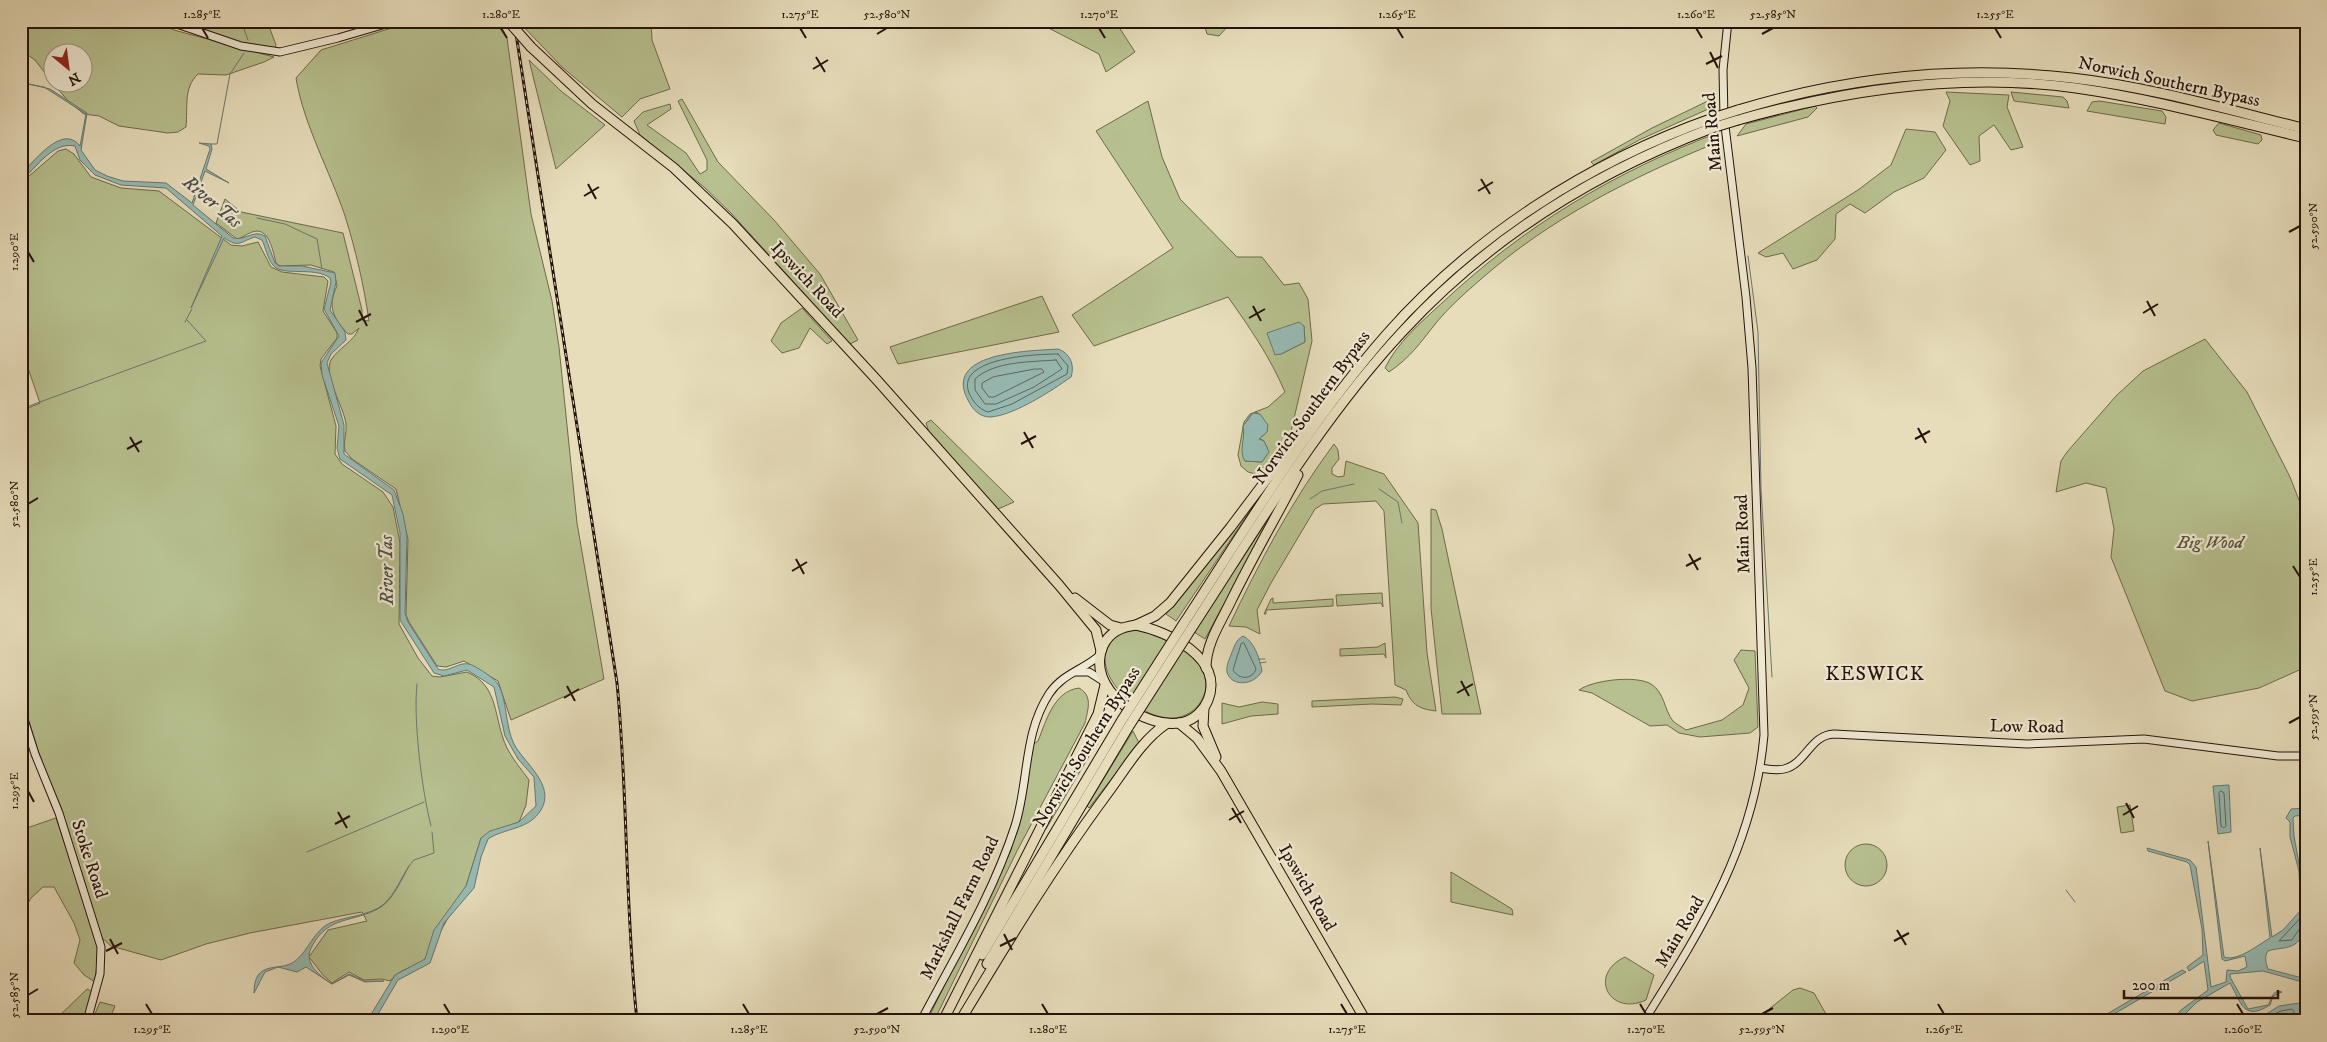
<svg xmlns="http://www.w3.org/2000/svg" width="2327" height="1042" viewBox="0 0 2327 1042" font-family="'IM FELL DW Pica',serif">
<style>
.green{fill:#b7c08f;stroke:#6e694c;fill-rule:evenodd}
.water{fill:#97bbb4;stroke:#697770}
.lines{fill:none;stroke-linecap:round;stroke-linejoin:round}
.shore{stroke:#5e665f;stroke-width:1}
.stream{stroke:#697770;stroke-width:1}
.secondary-casing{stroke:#25120a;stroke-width:9}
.highway-casing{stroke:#25120a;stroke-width:11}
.secondary{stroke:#efe9d3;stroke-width:7}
.highway{stroke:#e7ddbb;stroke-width:9}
.rail-casing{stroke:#25120a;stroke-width:3}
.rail{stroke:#efe9d3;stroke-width:1;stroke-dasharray:4;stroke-linecap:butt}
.highway-bridge-casing{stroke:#25120a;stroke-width:11;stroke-linecap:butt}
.highway-bridge{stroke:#e7ddbb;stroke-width:9}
.ticks{fill:none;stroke:#25120a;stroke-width:2}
.labels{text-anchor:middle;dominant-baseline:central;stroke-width:4.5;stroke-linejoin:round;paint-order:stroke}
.street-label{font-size:18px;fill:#25120a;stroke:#efe9d3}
.park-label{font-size:18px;font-style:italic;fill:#584f39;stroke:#efe9d3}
.water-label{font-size:19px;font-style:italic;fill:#4d4d46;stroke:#efe9d3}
.quarter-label{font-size:20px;letter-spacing:1px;fill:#25120a;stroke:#efe9d3}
.neatline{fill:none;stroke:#25120a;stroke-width:2}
.ticks-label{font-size:12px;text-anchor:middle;fill:#25120a}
</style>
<rect width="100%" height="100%" fill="#e7ddbb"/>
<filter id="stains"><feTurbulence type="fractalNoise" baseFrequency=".004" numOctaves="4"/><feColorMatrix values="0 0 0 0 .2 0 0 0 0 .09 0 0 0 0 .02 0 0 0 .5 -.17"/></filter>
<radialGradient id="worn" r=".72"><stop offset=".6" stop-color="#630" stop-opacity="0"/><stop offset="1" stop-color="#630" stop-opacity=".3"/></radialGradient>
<!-- green -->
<g class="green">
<path d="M21,21h134l19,9 100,27 -10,5 -38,13 -28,-1c-15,14 -10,34 -12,53l-8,5 -10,1 -49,-7 -20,-10 -15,-2 -15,-12 -16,-19 29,-1v-30h-30v30l-17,-22 -14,-10z"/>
<polygon points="175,21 267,21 276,45 275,48 242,44"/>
<path d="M414,21h80l13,17 24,176 21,87 7,46 18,176 27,156 -93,41 -13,-39 -34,-20 -18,6 -9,-1 -28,-44 -3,-7 2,-76 -12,-50 -44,-30 -7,-8c-2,-10 2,-18 1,-27 -2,-17 -23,-49 -15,-64 8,-13 22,-17 28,-32l-7,6h-4c-15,-16 -21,-28 -11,-48l-3,-14 -23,-7 -31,1 -4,-3c-3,-12 -7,-37 -24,-31 -6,2 -9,6 -15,7l-21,-16 9,-24 16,13 102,21 19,77v10l7,1c-5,-35 -13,-70 -24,-105 -15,-45 -41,-90 -49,-138l25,-28z"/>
<polygon points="518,21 651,21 652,40 670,89 640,99 622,117 562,67"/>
<polygon points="1035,21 1115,21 1135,52 1106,72 1099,54"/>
<polygon points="1203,21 1226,21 1228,26 1219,36 1207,34"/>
<polygon points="529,60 561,91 605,125 556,169"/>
<polygon points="1946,92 2009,95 2007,107 2023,147 2011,150 1994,125 1979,136 1980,161 1970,165 1943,126 1950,101"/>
<polygon points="2011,92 2063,97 2067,101 2069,108 2014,101"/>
<polygon points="1714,98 1715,106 1639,140 1594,165 1591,162 1652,128"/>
<polygon points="682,99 718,162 774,220 820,274 858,340 850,344 731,213 704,187 640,135 634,121 643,112 670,104 671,109 647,125 686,153 700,174 707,170 707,160 678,101"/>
<path d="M1148,101l14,56 18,42 57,58h25l22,28 15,-2 9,16 4,42 -23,99 -21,28 -9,-1 -4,7 -7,-2 -7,-6 -3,-11 6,-33 6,-8 18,-7 17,-15c-15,-35 -35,-64 -57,-95l-134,49 -22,-31 101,-67 -77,-117zM1304,326l1,16 -24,12 -13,-21zM1256,412c8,4 10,12 11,20l-8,7 4,1c6,10 6,12 -1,22l-17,-1c-5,-12 1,-22 -2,-35l8,-11z"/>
<polygon points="2099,101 2162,111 2166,117 2165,124 2087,111 2092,102"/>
<polygon points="1815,106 1817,108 1808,117 1737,136 1746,124"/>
<polygon points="2219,123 2261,135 2262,140 2258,144 2216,135 2213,130"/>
<polygon points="1906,129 1935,132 1946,150 1924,178 1894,192 1865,213 1850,204 1836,214 1835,239 1817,260 1793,269 1783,253 1766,257 1758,253 1858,190 1891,165"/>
<path d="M1720,132l-4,11c-84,34 -167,76 -236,137 -15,13 -31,27 -44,43 -16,20 -25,34 -47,49l-4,-4c12,-25 36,-46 57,-65 82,-77 172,-131 278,-171z"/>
<path d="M66,149l8,5 17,23 30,11 38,3 72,54 11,1 16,-4 13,25 11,5 42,5 4,4 -5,30 14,22v5l-16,21 -1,7 16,60 -1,28 7,10 41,28 10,15 7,36 -1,81 19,34 14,18 8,1 27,-5c33,14 26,47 40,76 6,12 15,22 22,32l-3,25 -7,17 -38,16 -15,48 -41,73c-12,11 -23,7 -35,22l-8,-2 -18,1 -15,-8 -17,11 -9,-8 -14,-18 19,-27 39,-9 -5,-9 -112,21 -44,11 -45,16 -50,-14 -10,-9 -24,-80 -38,-104 -18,-57v-285l19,-8 -12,-35 -7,1v-186l37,-32z"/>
<polygon points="1042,296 1059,332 898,364 890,347"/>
<polygon points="802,308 832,341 827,344 810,328 799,348 782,353 771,341 781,323"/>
<polygon points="2205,339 2247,392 2290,477 2306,518 2306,667 2259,688 2192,701 2165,691 2111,557 2114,529 2106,488 2086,483 2056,492 2061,461 2067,452 2116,396 2143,371"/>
<polygon points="931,420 1014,502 998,509 930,435 926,423"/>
<path d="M1334,444l4,6 1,9 -7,9v6l6,3 6,-1 2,-15 38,13 34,49 9,130 9,58c-17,-2 -24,-6 -30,-21l-11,-5 -11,-174 -8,-10 -53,3 -8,5 -44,74 -14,27 3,24 -14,-7 -17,-1c30,-63 63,-126 105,-182z"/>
<polygon points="1279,468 1176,621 1166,614 1174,604"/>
<polygon points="1276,504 1277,505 1205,639 1194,632"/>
<polygon points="1431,509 1436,510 1442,529 1481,714 1442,714 1431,608"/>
<polygon points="1382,593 1383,607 1381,603 1337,606 1336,595"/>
<polygon points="1273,598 1273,603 1333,599 1333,606 1266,610 1266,614 1264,614 1271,599"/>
<path d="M1133,629c28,-2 84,33 71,66 -4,10 -10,17 -21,21 -42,16 -120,-65 -50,-87z"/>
<polygon points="1385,643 1386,658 1384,654 1340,656 1340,649 1378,647"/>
<path d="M1741,650l14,1 3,76 -8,6 -50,4 -21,-4 -12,-8 -17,1 -58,-33 -13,-3c14,-10 57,-15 72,-6 14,9 13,26 22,37 3,3 9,6 13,9l36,-10 21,-15 6,-17 -15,-28z"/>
<path d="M1079,688c14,8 9,21 6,35l-68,128 -83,170h-7l84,-171 16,-62 5,-43 6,-4c8,-20 16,-50 41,-53z"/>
<polygon points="1395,697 1403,699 1401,705 1372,704 1312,707 1312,701"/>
<polygon points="1262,702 1278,704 1278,714 1251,716 1222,724 1222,703 1239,707"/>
<polygon points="1105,715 1111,719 1046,829 1044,828"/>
<polygon points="1133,731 1139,743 1089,808 1087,806"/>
<polygon points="2130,805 2134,831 2121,833 2117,807"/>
<polygon points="56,818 99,947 95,982 84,975 74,963 80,940 74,923 54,887 43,887 31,898 21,915 21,830"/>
<circle cx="1866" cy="865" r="21"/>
<polygon points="1451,872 1512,909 1513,915 1451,902"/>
<path d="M1625,957l29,18 -8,25c-36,17 -59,-25 -21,-43z"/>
<polygon points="1800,988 1814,993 1830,1021 1754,1021 1793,990"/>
<polygon points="87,989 93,992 84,1021 54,1021"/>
<polygon points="100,1002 115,1006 109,1021 92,1021"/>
</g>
<!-- water -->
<g class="water">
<path d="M21,82l29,7 37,24 -6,37 14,20 12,6 16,5 43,2 26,20 18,-54 -1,-3 -10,-3 12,1 1,5 -6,20 23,14 -24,-12 -12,34 40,33c13,3 20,-9 32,-2l10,27 4,3h23l33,7 1,9 -6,28 15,22 1,8 -15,14 -4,9 17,62v29l50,36 9,24 4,22 -2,77 3,9 30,47c12,5 22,-11 36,-3 7,4 19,11 24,18 9,14 7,42 16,60 10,19 42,41 27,66 -12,20 -37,18 -53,29l-7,18 -7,31 -30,35 -14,40 -32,17 -24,41h-7l28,-46 30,-16 9,-29 32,-44 15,-48 9,-7 29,-9 17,-16 -2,-29 -16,-18 -13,-23 -11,-49 -27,-17 -23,6 -10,-3 -34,-53v-87l-8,-38 -52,-36 -3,-11 2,-22 -17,-51 -1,-12 18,-27 -15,-27 7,-27 -1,-4c-15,-12 -49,-1 -57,-13 -6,-7 -7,-17 -11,-25l-7,-3c-16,5 -15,11 -31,1l-33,70 31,-72 -56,-48 -45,-3 -26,-10 -15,-15 -5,-14c-22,-5 -39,22 -54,35v-7c13,-12 41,-51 59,-28l6,-32 -42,-27 -23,-4z"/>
<polygon points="1299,322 1304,326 1305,342 1281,354 1275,355 1267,333"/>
<path d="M1058,349c12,4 17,16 13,28 -18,13 -58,39 -81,40 -10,0 -17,-7 -21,-15 -29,-50 60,-51 89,-53z"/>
<path d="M1253,413l7,1 8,11 -1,7 -8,7 5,2 5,11 -7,10 -17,-1c-7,-10 1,-23 -2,-35z"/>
<path d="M1243,636c11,5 17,23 19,35 -8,15 -31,16 -35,1 -1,-7 3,-14 5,-20 3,-7 4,-12 11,-16z"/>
<polygon points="2229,785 2231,832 2218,834 2213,786"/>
<polygon points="2306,808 2306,815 2295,816 2293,818 2294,836 2303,886 2306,887 2300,895 2299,871 2290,837 2290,822 2286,818 2291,809"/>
<path d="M2208,841l16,116c13,5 34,-12 46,-19l-10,-90 12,89 11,-7 18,-20v-11h2c3,14 6,35 -8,45 -7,5 -19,4 -27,7 -4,5 -2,13 0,18l38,10v4l-43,-12 -33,3v3l18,32 20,-4c4,-6 4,-16 14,-13l-9,4 -3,9c-27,17 -29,-3 -40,-22l-33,19 -19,19h-6l9,-11 27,-20 -4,-29 -15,10 -2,-4 16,-12 -1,-26 -12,-64 -3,-3 -39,-11 -1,-3 43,12 6,7 15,120 15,-5 1,-12 11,1 9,-4 -2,-11 -20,5 -3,-2z"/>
<path d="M409,866c-7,13 -16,33 -28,41 -28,17 -53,7 -70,41 -7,16 8,27 21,36l17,-10 16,7h19l-19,1 -16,-7 -17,9 -26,-17 -9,5 -19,-5 -13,5 -11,21c0,-34 25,-21 40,-31 14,-10 20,-32 36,-39 16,-7 40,-7 54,-19 11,-10 17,-26 25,-38z"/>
<polygon points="2182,970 2186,972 2102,1021 2095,1021"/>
<polygon points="2306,1002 2306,1016 2287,1021 2216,1021 2248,1019 2268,1013 2279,1006"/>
</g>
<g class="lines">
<!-- shore -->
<g class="shore">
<path d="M1058,354l10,12 -1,8 -55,30 -24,8c-9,-3 -15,-10 -19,-19 -14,-36 69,-39 89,-39z"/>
<path d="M1056,360l6,9 -28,18 -38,17h-11l-10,-14v-11c19,-18 56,-17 81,-19z"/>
<polygon points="1035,369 1042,369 1044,372 994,397 989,397 982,388 982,383 993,377"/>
<path d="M1244,643l12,26c-4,11 -17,11 -23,1l8,-26z"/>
<polygon points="2221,791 2224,793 2226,826 2224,828 2221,826 2219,793"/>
<polyline points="2306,912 2279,941 2292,940 2300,928 2306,926"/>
<polyline points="2259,1021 2281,1011 2292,1009 2294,1012 2289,1021"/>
</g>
<!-- stream -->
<g class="stream">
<polyline points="241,21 248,40"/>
<polyline points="211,144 217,144 230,74 244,53"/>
<polyline points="257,218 285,224 317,239 322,269"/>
<polyline points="1748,256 1758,332 1761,489 1772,677"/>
<polyline points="185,322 192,309"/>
<polyline points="21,409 206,341 187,320"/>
<polyline points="1379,489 1398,502 1402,523"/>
<polyline points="1310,499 1322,491 1354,484"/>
<polyline points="1259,659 1265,659"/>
<polyline points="1260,663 1266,662"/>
<path d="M417,684c-4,36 5,107 14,142"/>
<polyline points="307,852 424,802"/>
<polyline points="409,866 414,860 434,853 432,832"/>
<polyline points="2066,890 2075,902"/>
</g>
<defs>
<g id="secondary">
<polyline points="168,21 241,46 280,52 338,38 396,21"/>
<polyline points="1076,672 1089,672 1103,681"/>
<polyline points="21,710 35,754 59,813 101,947 100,974 87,1021"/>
<path d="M1760,768c8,1 16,3 24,1 22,-5 26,-34 50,-35l193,10 117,-5 134,17h28"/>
<path d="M921,1021c33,-63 72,-127 94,-195 14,-44 8,-92 34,-132 13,-20 34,-24 51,-39"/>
<path d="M1644,1021c58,-93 110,-174 120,-286l-12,-367 -6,-71 -22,-179 -1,-48 5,-49"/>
</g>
<g id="highway">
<polyline points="531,47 592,104 674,168 733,224 876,379 1059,585 1096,630 1101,651"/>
<path d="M1738,110c109,-33 221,-45 334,-32 79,9 157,32 234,51"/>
<path d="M1738,120c110,-31 224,-48 338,-32 77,11 153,32 230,50"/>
<polyline points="1075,598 1110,625 1121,628"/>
<path d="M1184,623c64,-98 125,-200 202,-288 87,-99 203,-173 327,-217"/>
<polyline points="1136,625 1155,616 1170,603 1230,528 1331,394"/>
<path d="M1136,625c31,6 89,33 72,75 -4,10 -13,19 -24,22 -38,10 -100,-34 -81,-76 6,-14 18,-19 33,-21z"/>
<path d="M1191,629c66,-101 129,-209 212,-298 85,-92 192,-159 309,-203"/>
<path d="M1206,668c0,-25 15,-46 25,-67 21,-43 45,-84 67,-126"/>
<polyline points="1204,708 1203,726 1216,757"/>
<polyline points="1179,723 1197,738 1221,771 1366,1021"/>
<polyline points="982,955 1122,720"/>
<polyline points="987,964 1129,726"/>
<polyline points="943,1021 1098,714 1105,685"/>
<path d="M960,1021c47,-78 93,-154 147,-227 18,-24 34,-53 59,-70"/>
</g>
</defs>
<!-- secondary casing -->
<use href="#secondary" class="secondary-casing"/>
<!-- highway casing -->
<use href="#highway" class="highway-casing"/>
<!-- secondary -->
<use href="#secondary" class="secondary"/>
<!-- highway -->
<use href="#highway" class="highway"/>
<defs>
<path id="rail" d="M514,21l103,662c11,112 8,225 20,338"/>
</defs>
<!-- rail casing -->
<use href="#rail" class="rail-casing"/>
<!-- rail -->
<use href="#rail" class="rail"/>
<defs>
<g id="highway-bridge">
<polyline points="508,21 531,47"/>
<polyline points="1713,118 1738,110"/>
<polyline points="1712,128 1738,120"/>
<polyline points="1122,720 1184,623"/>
<polyline points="1129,726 1191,629"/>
</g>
</defs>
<!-- highway-bridge casing -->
<use href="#highway-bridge" class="highway-bridge-casing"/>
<!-- highway-bridge -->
<use href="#highway-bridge" class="highway-bridge"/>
</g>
<!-- ticks -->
<path class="ticks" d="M202,28l6,10M501,28l6,10M800,28l6,10M1099,28l6,10M1397,28l6,10M1696,28l6,10M1995,28l6,10M877,34l10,-6M1762,34l11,-6M1710,52l8,16M816,57l9,15M1706,64l16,-8M813,69l15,-9M1481,179l9,15M588,184l8,15M1478,191l15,-9M584,196l15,-9M2289,232l11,-6M28,252l6,10M2147,301l8,15M1253,306l8,15M359,310l8,16M2143,313l15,-9M1249,318l16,-9M356,322l15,-8M1918,428l8,15M1024,432l9,16M130,437l9,15M1915,439l15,-8M1021,444l15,-8M127,449l15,-8M28,504l10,-6M1689,554l9,16M796,559l8,15M1686,566l15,-8M2293,566l7,11M792,571l15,-9M1461,681l8,15M567,686l8,15M1457,693l16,-9M564,698l15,-9M2289,723l11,-6M28,791l6,11M2126,803l8,15M1232,808l9,15M338,812l9,16M2123,815l15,-9M1229,820l15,-9M335,824l15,-8M1897,930l9,15M1004,934l8,16M110,939l8,15M1894,941l15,-8M1000,946l16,-8M106,951l16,-8M28,995l10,-6M146,1004l6,10M444,1004l6,10M743,1004l6,10M1042,1004l6,10M1341,1004l6,10M1640,1004l6,10M1938,1004l6,10M2237,1004l6,10M877,1014l11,-6M1762,1014l11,-6"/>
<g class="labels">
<!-- street labels -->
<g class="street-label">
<text transform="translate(2169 82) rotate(12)">Norwich Southern Bypass</text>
<text transform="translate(1713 132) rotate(-95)">Main Road</text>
<text transform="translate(807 280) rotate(47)">Ipswich Road</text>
<text transform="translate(1312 408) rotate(-54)">Norwich Southern Bypass</text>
<text transform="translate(1743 534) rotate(-92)">Main Road</text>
<text transform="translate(2027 727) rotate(1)">Low Road</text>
<text transform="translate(1087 747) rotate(-58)">Norwich Southern Bypass</text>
<text transform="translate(89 859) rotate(72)">Stoke Road</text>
<text transform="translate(1307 888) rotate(60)">Ipswich Road</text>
<text transform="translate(960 908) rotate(-64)">Markshall Farm Road</text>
<text transform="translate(1680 932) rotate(-60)">Main Road</text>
</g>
<!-- park labels -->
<g class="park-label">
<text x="2210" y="543">Big Wood</text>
</g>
<!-- water labels -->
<g class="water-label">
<text transform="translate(212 202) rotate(40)">River Tas</text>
<text transform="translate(387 570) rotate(-91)">River Tas</text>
</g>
<!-- quarter labels -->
<g class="quarter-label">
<text x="1875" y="674">KESWICK</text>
</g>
</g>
<!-- margin -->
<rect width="2327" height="1042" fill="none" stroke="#e7ddbb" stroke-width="55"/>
<!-- north arrow -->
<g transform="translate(68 68) rotate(151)"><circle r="24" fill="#efe9d3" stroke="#9e9383"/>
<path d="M0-4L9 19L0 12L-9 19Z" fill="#8f2418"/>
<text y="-8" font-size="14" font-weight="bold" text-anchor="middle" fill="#25120a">N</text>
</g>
<!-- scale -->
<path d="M2124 990v8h154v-8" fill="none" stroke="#25120a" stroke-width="2.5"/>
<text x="2132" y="990" font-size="15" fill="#25120a" stroke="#efe9d3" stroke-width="4" paint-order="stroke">200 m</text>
<rect x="28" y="28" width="2272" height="986" class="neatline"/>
<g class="ticks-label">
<text x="202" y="18">1.285°E</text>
<text x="501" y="18">1.280°E</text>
<text x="800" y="18">1.275°E</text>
<text x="887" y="18">52.580°N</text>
<text x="1099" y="18">1.270°E</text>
<text x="1397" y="18">1.265°E</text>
<text x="1696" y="18">1.260°E</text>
<text x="1773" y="18">52.585°N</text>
<text x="1995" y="18">1.255°E</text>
<text transform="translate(2313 226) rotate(-90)" y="4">52.590°N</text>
<text transform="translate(14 252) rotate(-90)" y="4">1.290°E</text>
<text transform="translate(14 504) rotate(-90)" y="4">52.580°N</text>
<text transform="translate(2313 577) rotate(-90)" y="4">1.255°E</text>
<text transform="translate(2313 717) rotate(-90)" y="4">52.595°N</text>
<text transform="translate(14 791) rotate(-90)" y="4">1.295°E</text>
<text transform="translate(14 995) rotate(-90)" y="4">52.585°N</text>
<text x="152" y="1033">1.295°E</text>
<text x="450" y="1033">1.290°E</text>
<text x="749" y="1033">1.285°E</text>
<text x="877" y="1033">52.590°N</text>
<text x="1048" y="1033">1.280°E</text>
<text x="1347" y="1033">1.275°E</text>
<text x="1646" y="1033">1.270°E</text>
<text x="1762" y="1033">52.595°N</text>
<text x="1944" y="1033">1.265°E</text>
<text x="2243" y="1033">1.260°E</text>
</g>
<rect width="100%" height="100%" filter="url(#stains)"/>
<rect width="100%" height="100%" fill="url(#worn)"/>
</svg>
